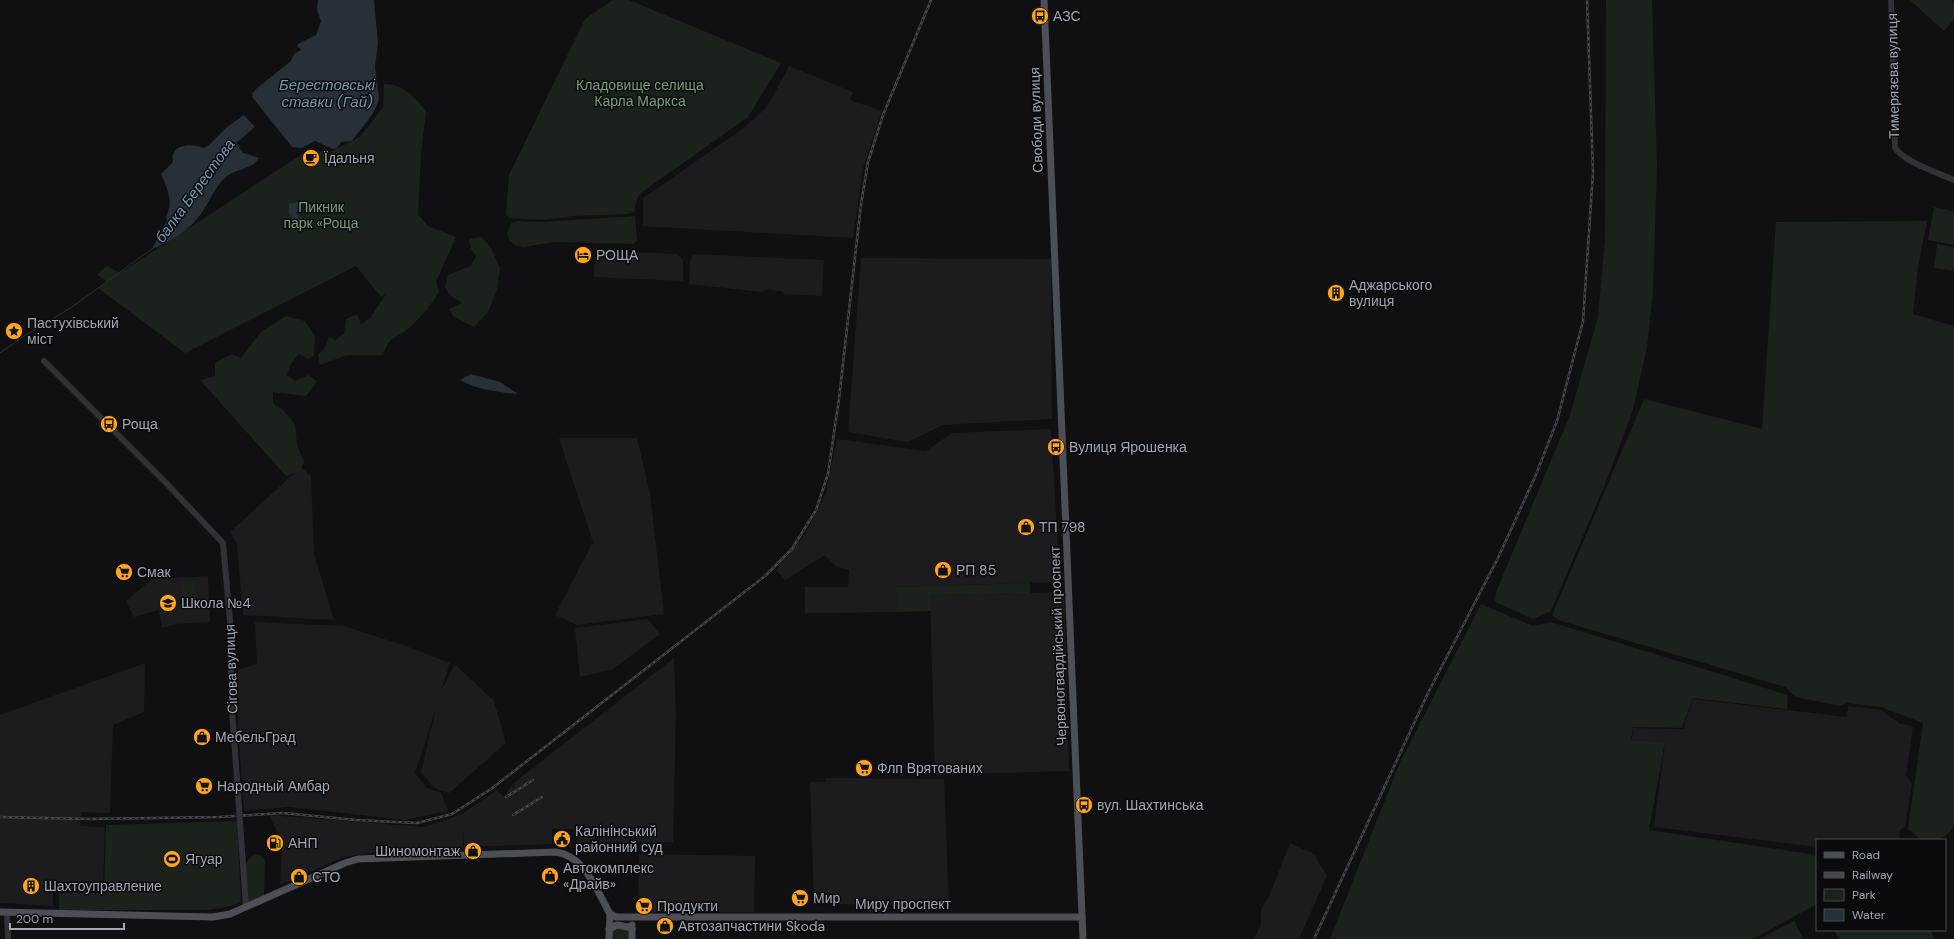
<svg xmlns="http://www.w3.org/2000/svg" width="1954" height="939" viewBox="0 0 1954 939" font-family="'DM Sans',sans-serif">
<style>
.built{fill:#1c1c1f}
.green{fill:#1a221b}
.water{fill:#263036}
.lines{fill:none;stroke-linecap:round;stroke-linejoin:round}
.stream{stroke:#263036;stroke-width:1}
.minor{stroke:#313237;stroke-width:6}
.major{stroke:#4d4f56;stroke-width:7}
.rail-casing{stroke:#46484e;stroke-width:2.5}
.rail{stroke:#0b0b0d;stroke-width:1;stroke-dasharray:3;stroke-linecap:butt}
.minor-bridge{stroke:#313237;stroke-width:6}
.labels{text-anchor:middle;dominant-baseline:central;stroke-width:3;stroke-linejoin:round;paint-order:stroke}
.poi-label{font-size:14px;fill:#a0a8b4;stroke:#0b0b0d;text-anchor:start}
.street-label{font-size:14px;fill:#a0a8b4;stroke:#0b0b0d}
.park-label{font-size:14px;fill:#76a076;stroke:#0b0b0d}
.water-label{font-size:15px;font-style:italic;fill:#7499b2;stroke:#0b0b0d}
</style>
<rect width="100%" height="100%" fill="#101012"/>
<!-- built -->
<g class="built">
<polygon points="789,66 853,92 850,100 882,111 863,168 853,238 643,226 643,198 741,130 767,107"/>
<polygon points="595,251 677,254 683,260 683,281 594,277"/>
<polygon points="693,254 824,260 822,296 783,294 783,292 767,289 762,292 689,284 690,262"/>
<polygon points="861,258 1051,259 1052,419 943,425 908,442 848,432"/>
<polygon points="1051,429 1060,582 897,587 897,612 805,613 805,587 848,587 849,570 836,567 825,555 785,580 776,570 804,536 826,493 837,439 926,451 952,433"/>
<polygon points="559,438 637,438 650,494 664,614 577,625 555,615 593,542"/>
<polygon points="301,467 311,476 314,554 334,620 243,615 237,544 230,532"/>
<polygon points="208,576 210,622 176,624 162,628 159,610 134,617 126,601 152,579"/>
<polygon points="1064,592 1069,771 935,775 930,595"/>
<polygon points="648,619 660,634 613,669 580,677 575,628"/>
<polygon points="255,622 344,626 406,646 450,663 441,691 455,664 494,701 506,743 449,793 434,788 421,772 436,708 415,773 427,788 441,793 448,811 405,820 289,807 244,811 238,731 238,670 257,664"/>
<polygon points="674,658 676,713 673,842 577,843 576,829 552,829 552,844 464,847 464,827 463,850 370,853 344,857 280,885 282,841 269,815 424,827 462,814 497,790 504,797 512,785 525,774"/>
<polygon points="145,663 144,712 113,725 110,813 81,812 80,826 105,827 103,891 53,891 53,906 0,903 0,715"/>
<polygon points="1693,699 1847,717 1848,706 1881,710 1900,724 1913,726 1906,776 1912,782 1905,827 1900,830 1899,840 1817,840 1817,847 1654,827 1665,742 1632,740 1633,728 1683,729"/>
<polygon points="826,778 944,779 949,905 814,904 810,782 826,782"/>
<polygon points="1290,843 1316,855 1317,860 1327,876 1299,939 1254,939 1261,924 1261,910 1270,894"/>
<polygon points="639,854 755,856 754,912 638,912"/>
</g>
<!-- green -->
<g class="green">
<polygon points="613,0 629,0 781,63 748,117 641,193 637,199 634,212 628,214 575,216 542,220 509,218 506,214 509,175 585,19"/>
<polygon points="1606,0 1652,0 1657,167 1653,292 1647,347 1633,410 1606,482 1551,611 1533,619 1495,602 1496,592 1570,415 1598,317 1605,239"/>
<polygon points="1910,0 1951,0 1954,2 1954,20 1944,31"/>
<path d="M384,84c17,-1 34,15 42,28l-5,42 -3,60 10,12 28,11 -20,45 3,10c-8,13 -17,24 -28,34 -14,14 -20,6 -28,29h-36l-27,10 -2,-10 8,-9 3,-9 7,3 8,-7 2,-14 11,-5 4,10 9,-6 16,-24 -5,3 -25,-31 -171,87 -87,-65 8,-6 -9,-8 10,-8 13,7 190,-124 18,4 32,-16 23,-30z"/>
<polygon points="1934,207 1954,211 1954,245 1928,240"/>
<polygon points="635,216 637,241 633,244 554,242 524,247 515,245 510,241 507,234 511,223 518,221 541,222"/>
<path d="M1927,221l-9,46 -5,47 41,12v500c-10,15 -16,14 -33,14l-13,-11 15,-106 -42,-16 -34,-4 -7,3 -44,-9 -11,-10 -227,-67 -6,-5 92,-216 118,30 14,-207z"/>
<polygon points="482,237 491,248 500,268 497,289 488,312 474,327 453,316 449,309 462,303 449,295 445,287 448,275 471,266 476,256 471,249 469,239"/>
<polygon points="1937,244 1954,247 1954,271 1934,268"/>
<polygon points="286,316 305,321 315,336 314,356 308,359 299,354 291,364 287,375 295,381 309,375 317,382 306,396 273,392 273,403 283,410 295,424 297,445 304,462 300,471 286,476 200,380 215,376 215,363 232,354 241,358 261,332"/>
<polygon points="195,581 197,607 183,608 181,582"/>
<polygon points="1030,583 1030,593 930,595 931,611 897,612 897,587"/>
<polygon points="1481,604 1533,626 1551,622 1788,695 1787,709 1693,698 1682,728 1633,727 1631,740 1665,742 1649,830 1817,855 1817,904 1753,939 1330,939 1400,762"/>
<polygon points="237,821 241,902 231,906 210,910 59,910 59,893 104,893 106,825"/>
<path d="M254,854l6,1 5,5 -1,35 -4,4 -11,4 -4,-3c-1,-17 -6,-34 9,-46z"/>
<polygon points="1794,921 1803,939 1759,939"/>
<polygon points="617,928 628,929 629,939 613,939 613,931"/>
<polygon points="1834,930 1930,930 1935,939 1839,939"/>
</g>
<!-- water -->
<g class="water">
<path d="M318,0h56l4,43 -3,24 4,31c-2,15 -19,31 -27,43l-11,1 -4,6 -4,1 -18,-8 -13,7 -10,-1 -39,-49 -1,-4 5,-6 34,-27 3,-7 7,-4 -1,-2 -3,-1 1,-3 18,-9 5,-14 -4,-11z"/>
<path d="M244,115l11,12 -19,16 7,10 16,5c-7,11 -22,11 -32,18 -12,10 -17,25 -26,38 -11,16 -31,28 -49,35l15,-29 -1,-3c8,-15 1,-29 -5,-43l12,-12c0,-3 -1,-7 1,-10 4,-8 22,-8 29,-4l5,-2 19,-19z"/>
<polygon points="298,202 300,205 296,213 301,217 301,221 292,219 289,213 289,204"/>
<path d="M471,374l29,8 18,12c-20,-2 -40,-4 -58,-14z"/>
</g>
<g class="lines">
<!-- stream -->
<polyline class="stream" points="0,353 21,338 72,307 153,248"/>
<!-- minor -->
<g class="minor">
<path d="M1891,0l4,147c6,14 44,26 59,33"/>
<polyline points="44,361 167,484 223,543 230,621 232,710 239,808"/>
<polyline points="240,822 246,907"/>
<polyline points="7,913 8,939"/>
</g>
<!-- major -->
<g class="major">
<polyline points="1044,0 1083,939"/>
<path d="M0,912l213,5 17,-3 115,-51 13,-4 197,-7c30,3 42,39 55,62l6,3h466"/>
<polyline points="609,929 617,925 629,927 632,929"/>
<polyline points="609,939 610,914"/>
<polyline points="632,939 632,925"/>
</g>
<defs>
<g id="rail">
<polyline points="506,797 533,780"/>
<polyline points="513,815 542,797"/>
<polyline points="0,817 90,819 218,817 283,813 356,820 417,823 452,814 491,789 765,576 792,549 816,510 828,474 839,399 861,204 868,162 883,115 931,0"/>
<polyline points="1314,939 1428,693 1498,558 1535,477 1557,421 1583,321 1593,172 1587,0"/>
</g>
</defs>
<!-- rail casing -->
<use href="#rail" class="rail-casing"/>
<!-- rail -->
<use href="#rail" class="rail"/>
<!-- minor-bridge -->
<polyline class="minor-bridge" points="239,808 240,822"/>
</g>
<!-- icons -->
<defs>
<symbol id="bus-disc" viewBox="-11 -11 22 22"><circle r="9.5" fill="#fea41d" stroke="#0b0b0d"/><path d="M-5-6H5V4H4V6H2V4H-2V6H-4V4H-5ZM-3.5-4V0h7V-4ZM-3.5 1.2v1.5H-2V1.2ZM2 1.2v1.5H3.5V1.2Z" fill="#111"/></symbol>
<symbol id="cafe-disc" viewBox="-11 -11 22 22"><circle r="9.5" fill="#fea41d" stroke="#0b0b0d"/><path d="M-5.5-4.5H6V0H3Q3 3.5 0 3.5H-2.5Q-5.5 3.5-5.5 0ZM3-3.2v2h1.7v-2ZM-6 4.5H4V6H-6Z" fill="#111"/></symbol>
<symbol id="hotel-disc" viewBox="-11 -11 22 22"><circle r="9.5" fill="#fea41d" stroke="#0b0b0d"/><path d="M-6-4.5h1.5V1H6V5H4.5V3h-9V5H-6ZM-4 0a1.8 1.8 0 1 1 3.6 0ZM.5 0V-2.5h3Q6-2.5 6 0Z" fill="#111"/></symbol>
<symbol id="building-disc" viewBox="-11 -11 22 22"><circle r="9.5" fill="#fea41d" stroke="#0b0b0d"/><path d="M-4-6H4V6H1V3H-1V6H-4ZM-2.5-4.3h1.7v1.8h-1.7ZM.8-4.3h1.7v1.8H.8ZM-2.5-1h1.7V.8h-1.7ZM.8-1h1.7V.8H.8Z" fill="#111"/></symbol>
<symbol id="sight-disc" viewBox="-11 -11 22 22"><circle r="9.5" fill="#fea41d" stroke="#0b0b0d"/><path d="M0-6L1.8-2.2L6-1.7L2.9 1.2L3.7 5.4L0 3.3L-3.7 5.4L-2.9 1.2L-6-1.7L-1.8-2.2Z" fill="#111"/></symbol>
<symbol id="shop-disc" viewBox="-11 -11 22 22"><circle r="9.5" fill="#fea41d" stroke="#0b0b0d"/><path d="M-5-2.5h2.3a2.7 3.5 0 0 1 5.4 0H5L5.5 6h-11ZM-1.5-2.5h3a1.5 2.3 0 0 0-3 0Z" fill="#111"/></symbol>
<symbol id="supermarket-disc" viewBox="-11 -11 22 22"><circle r="9.5" fill="#fea41d" stroke="#0b0b0d"/><path d="M-6-5.5h2.5l.6 2H6L4.5 2H-2.5L-4.4-4H-6ZM-1.5 3.2a1.3 1.3 0 1 0 .1 0ZM3 3.2a1.3 1.3 0 1 0 .1 0Z" fill="#111"/></symbol>
<symbol id="school-disc" viewBox="-11 -11 22 22"><circle r="9.5" fill="#fea41d" stroke="#0b0b0d"/><path d="M0-5L7-2L0 1L-7-2ZM-4 1L0 2.5L4 1V4Q0 6-4 4Z" fill="#111"/></symbol>
<symbol id="civic-disc" viewBox="-11 -11 22 22"><circle r="9.5" fill="#fea41d" stroke="#0b0b0d"/><path d="M-.6-6.5H3V-4.5H.6V-3L4-1V1h2V6H-6V1h2V-1L-.6-3ZM-1.2 2.5V6h2.4V2.5Z" fill="#111"/></symbol>
<symbol id="fuel-disc" viewBox="-11 -11 22 22"><circle r="9.5" fill="#fea41d" stroke="#0b0b0d"/><path d="M-5.5-6h7V0h2V4h1.3V-2.5L3-4.5l.8-.8L6-3V5H2.5V1h-1V6h-7ZM-4.2-4.7v3.2H.2V-4.7Z" fill="#111"/></symbol>
<symbol id="stadium-disc" viewBox="-11 -11 22 22"><circle r="9.5" fill="#fea41d" stroke="#0b0b0d"/><path d="M0-5a6.5 5 0 1 0 0 10a6.5 5 0 1 0 0-10ZM-3.5-1.8h7v3.6h-7Z" fill="#111"/></symbol>
</defs>
<g fill-rule="evenodd">
<use href="#bus-disc" x="1030" y="6" width="20" height="20"/>
<use href="#cafe-disc" x="301" y="148" width="20" height="20"/>
<use href="#hotel-disc" x="573" y="245" width="20" height="20"/>
<use href="#building-disc" x="1326" y="283" width="20" height="20"/>
<use href="#sight-disc" x="4" y="321" width="20" height="20"/>
<use href="#bus-disc" x="99" y="414" width="20" height="20"/>
<use href="#bus-disc" x="1046" y="437" width="20" height="20"/>
<use href="#shop-disc" x="1016" y="517" width="20" height="20"/>
<use href="#shop-disc" x="933" y="560" width="20" height="20"/>
<use href="#supermarket-disc" x="114" y="562" width="20" height="20"/>
<use href="#school-disc" x="158" y="593" width="20" height="20"/>
<use href="#shop-disc" x="192" y="727" width="20" height="20"/>
<use href="#supermarket-disc" x="854" y="758" width="20" height="20"/>
<use href="#supermarket-disc" x="194" y="776" width="20" height="20"/>
<use href="#bus-disc" x="1074" y="795" width="20" height="20"/>
<use href="#civic-disc" x="552" y="829" width="20" height="20"/>
<use href="#fuel-disc" x="265" y="833" width="20" height="20"/>
<use href="#shop-disc" x="463" y="841" width="20" height="20"/>
<use href="#stadium-disc" x="162" y="849" width="20" height="20"/>
<use href="#shop-disc" x="540" y="866" width="20" height="20"/>
<use href="#shop-disc" x="289" y="867" width="20" height="20"/>
<use href="#building-disc" x="21" y="876" width="20" height="20"/>
<use href="#supermarket-disc" x="790" y="888" width="20" height="20"/>
<use href="#supermarket-disc" x="634" y="896" width="20" height="20"/>
<use href="#shop-disc" x="655" y="916" width="20" height="20"/>
</g>
<g class="labels">
<!-- poi labels -->
<g class="poi-label">
<text x="1053" y="16">АЗС</text>
<text x="324" y="158">Їдальня</text>
<text x="596" y="255">РОЩА</text>
<text x="1349" y="285">Аджарського<tspan x="1349" dy="16">вулиця</tspan></text>
<text x="27" y="323">Пастухівський<tspan x="27" dy="16">міст</tspan></text>
<text x="122" y="424">Роща</text>
<text x="1069" y="447">Вулиця Ярошенка</text>
<text x="1039" y="527">ТП 798</text>
<text x="956" y="570">РП 85</text>
<text x="137" y="572">Смак</text>
<text x="181" y="603">Школа №4</text>
<text x="215" y="737">МебельГрад</text>
<text x="877" y="768">Флп Врятованих</text>
<text x="217" y="786">Народный Амбар</text>
<text x="1097" y="805">вул. Шахтинська</text>
<text x="575" y="831">Калінінський<tspan x="575" dy="16">районний суд</tspan></text>
<text x="288" y="843">АНП</text>
<text x="460" y="851" text-anchor="end">Шиномонтаж</text>
<text x="185" y="859">Ягуар</text>
<text x="563" y="868">Автокомплекс<tspan x="563" dy="16">«Драйв»</tspan></text>
<text x="312" y="877">СТО</text>
<text x="44" y="886">Шахтоуправление</text>
<text x="813" y="898">Мир</text>
<text x="657" y="906">Продукти</text>
<text x="678" y="926">Автозапчастини Skoda</text>
</g>
<!-- street labels -->
<g class="street-label">
<text transform="translate(1893 76) rotate(-91)">Тимерязєва вулиця</text>
<text transform="translate(1036 120) rotate(-92)">Свободи вулиця</text>
<text transform="translate(1058 646) rotate(-92)">Червоногвардійський проспект</text>
<text transform="translate(231 669) rotate(-92)">Сігова вулиця</text>
<text x="903" y="904">Миру проспект</text>
</g>
<!-- park labels -->
<g class="park-label">
<text x="640" y="85">Кладовище селища<tspan x="640" dy="16">Карла Маркса</tspan></text>
<text x="321" y="207">Пикник<tspan x="321" dy="16">парк «Роща</tspan></text>
</g>
<!-- water labels -->
<g class="water-label">
<text x="327" y="85">Берестовські<tspan x="327" dy="17">ставки (Гай)</tspan></text>
<text transform="translate(195 191) rotate(-54)">балка Берестова</text>
</g>
</g>
<!-- legend -->
<rect x="1816" y="839" width="130" height="92" fill="#0b0b0d" stroke="#474a50"/>
<rect x="1824" y="852" width="20" height="6" fill="#4d4f56" stroke="#474a50"/>
<text x="1852" y="859" font-size="12" fill="#a0a8b4">Road</text>
<rect x="1824" y="872" width="20" height="6" fill="#46484e" stroke="#474a50"/>
<text x="1852" y="879" font-size="12" fill="#a0a8b4">Railway</text>
<rect x="1824" y="889" width="20" height="12" fill="#1a221b" stroke="#474a50"/>
<text x="1852" y="899" font-size="12" fill="#a0a8b4">Park</text>
<rect x="1824" y="909" width="20" height="12" fill="#263036" stroke="#474a50"/>
<text x="1852" y="919" font-size="12" fill="#a0a8b4">Water</text>
<!-- scale -->
<path d="M10 923v6h114v-6" fill="none" stroke="#a0a8b4" stroke-width="2"/>
<text x="16" y="923" font-size="12" fill="#a0a8b4" stroke="#0b0b0d" stroke-width="3" paint-order="stroke">200 m</text>
</svg>
